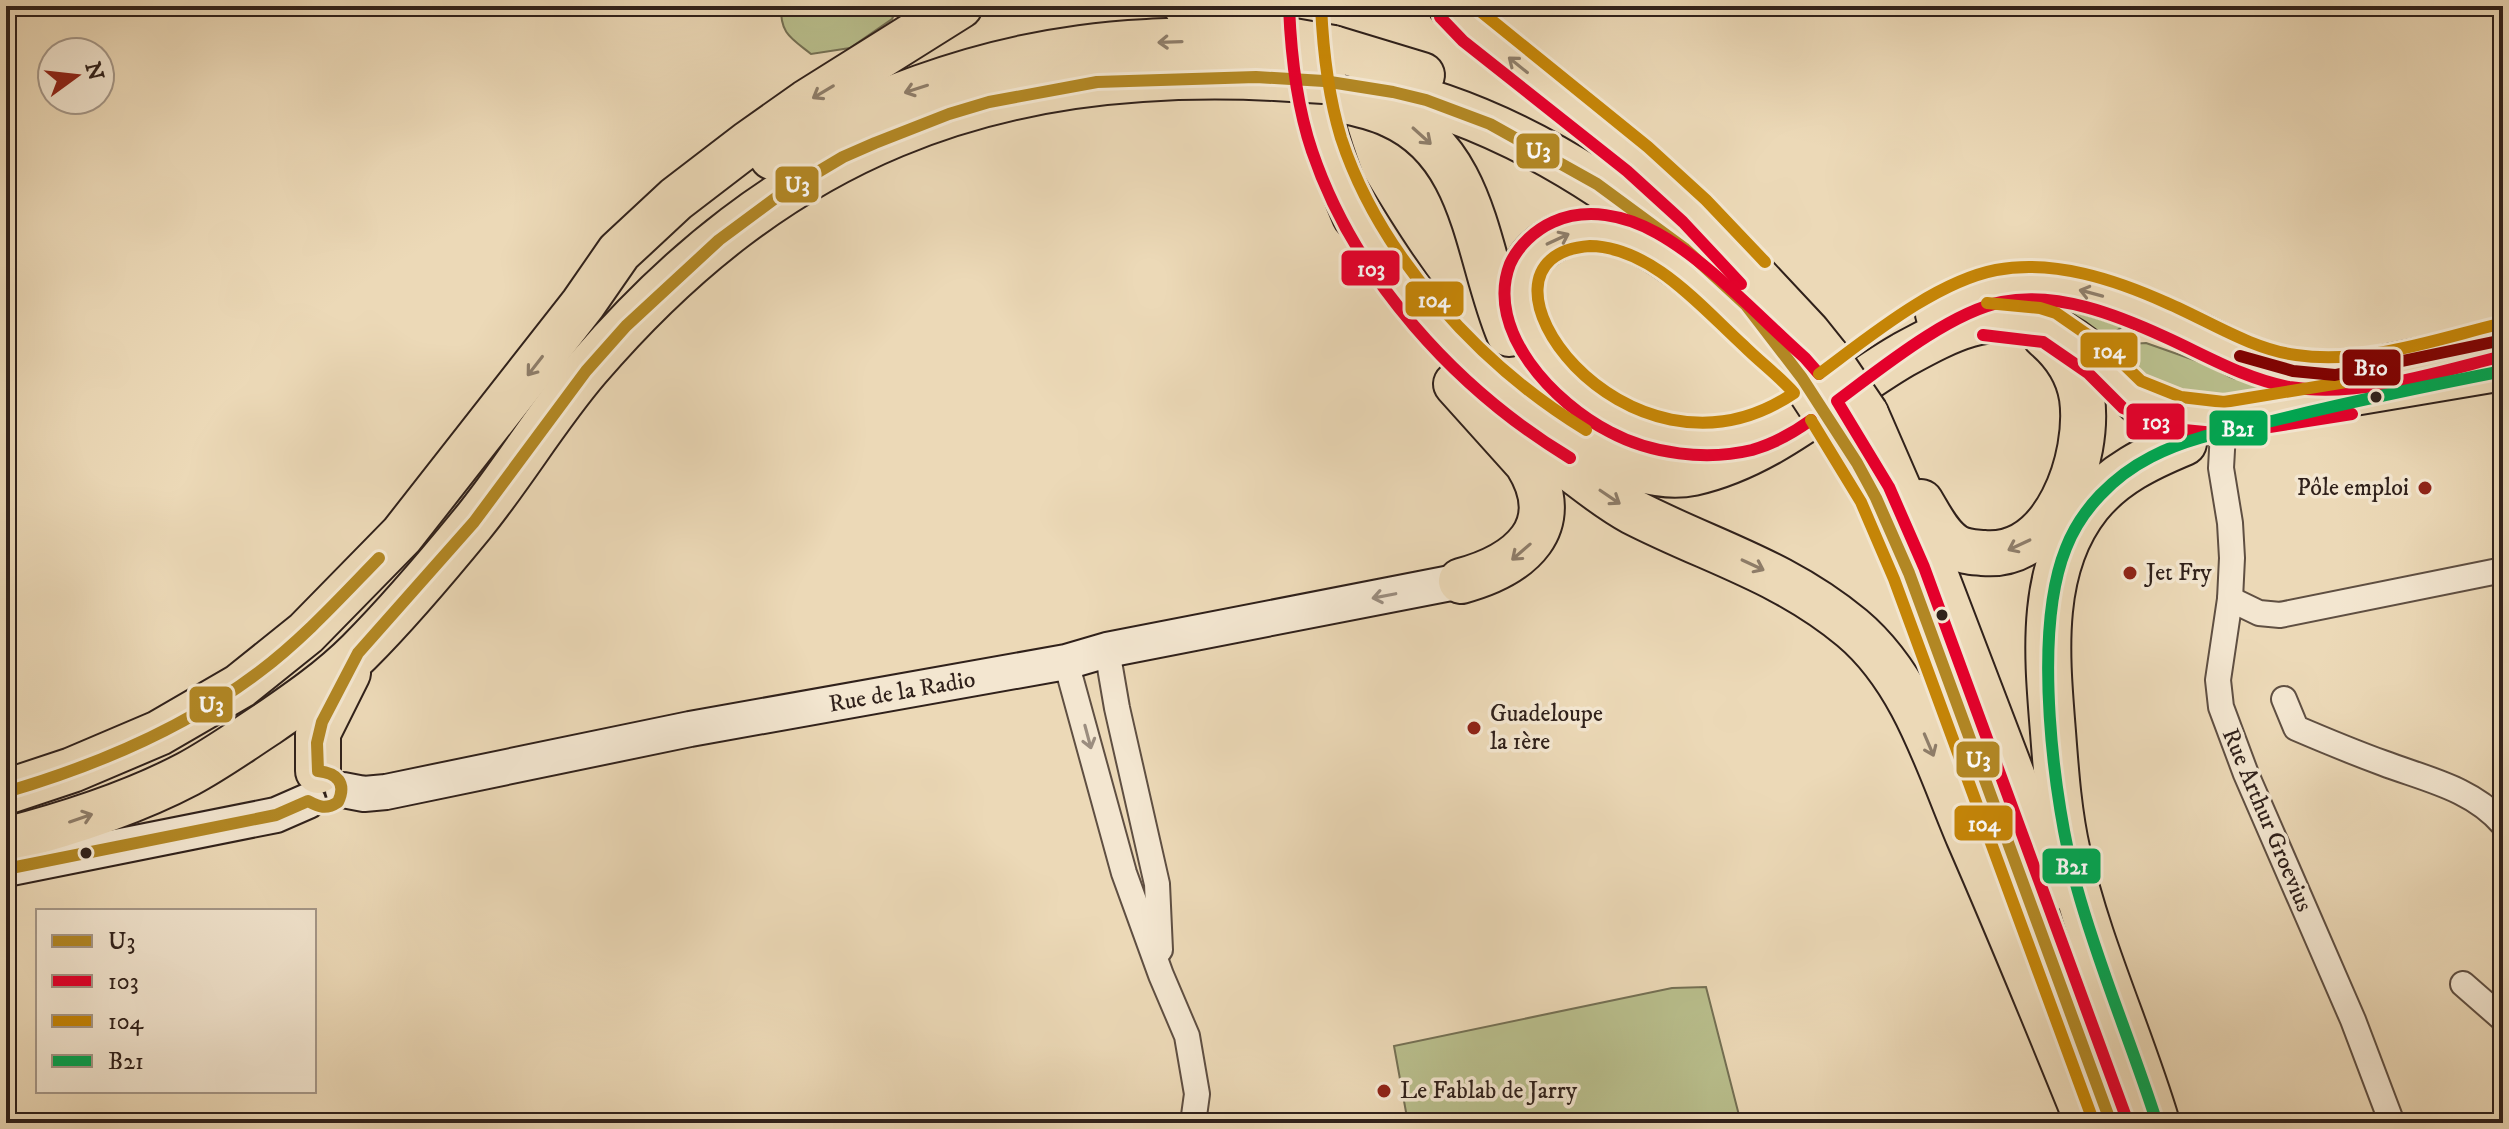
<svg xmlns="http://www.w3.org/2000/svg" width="2509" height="1129" viewBox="0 0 2509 1129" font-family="'IM FELL DW Pica',serif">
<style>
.green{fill:#b9bf8d;stroke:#747054;stroke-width:2}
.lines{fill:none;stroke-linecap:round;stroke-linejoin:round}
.street-casing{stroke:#5f4f42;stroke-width:28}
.secondary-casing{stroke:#30211b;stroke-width:38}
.primary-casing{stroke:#30211b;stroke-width:42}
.highway-casing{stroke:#30211b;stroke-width:48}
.street{stroke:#f3e6d0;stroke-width:24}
.secondary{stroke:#f3e6d0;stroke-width:34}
.primary{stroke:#ecd9b7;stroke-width:38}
.highway{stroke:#ecd9b7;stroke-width:44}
.highway-bridge-casing{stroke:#30211b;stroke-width:48;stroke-linecap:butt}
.highway-bridge{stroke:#ecd9b7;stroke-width:44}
.bus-1-casing{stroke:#f3e6d0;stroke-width:18}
.bus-2-casing{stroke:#f3e6d0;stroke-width:18}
.bus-3-casing{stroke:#f3e6d0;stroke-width:18}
.bus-4-casing{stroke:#f3e6d0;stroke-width:18}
.bus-5-casing{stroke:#f3e6d0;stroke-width:18}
.bus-1{stroke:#b28724;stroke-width:12}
.bus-2{stroke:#e4002b;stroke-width:12}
.bus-3{stroke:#c58507;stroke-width:12}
.bus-4{stroke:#00a651;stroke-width:12}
.bus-5{stroke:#800000;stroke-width:12}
.oneway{stroke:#8e7d69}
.oneway2{stroke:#9b8d7f}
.bus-dot{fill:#30211b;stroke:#f3e6d0;stroke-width:3}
.poi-dot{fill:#8f2418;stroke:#f3e6d0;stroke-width:3}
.labels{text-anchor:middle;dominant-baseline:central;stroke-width:7;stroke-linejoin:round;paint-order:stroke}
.poi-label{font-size:24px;fill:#30211b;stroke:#f3e6d0;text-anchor:start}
.street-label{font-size:24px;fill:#30211b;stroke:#f3e6d0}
.line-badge{stroke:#f3e6d0;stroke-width:3}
.badge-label{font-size:22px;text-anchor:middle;font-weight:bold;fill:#fff}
</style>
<rect width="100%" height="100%" fill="#ecd9b7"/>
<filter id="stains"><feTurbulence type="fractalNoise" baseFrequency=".0025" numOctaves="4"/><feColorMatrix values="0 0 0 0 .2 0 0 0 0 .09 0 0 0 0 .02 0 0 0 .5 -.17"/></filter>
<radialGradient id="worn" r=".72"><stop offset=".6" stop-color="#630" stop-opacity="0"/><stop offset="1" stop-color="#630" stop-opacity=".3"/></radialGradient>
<!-- green -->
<g class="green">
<path d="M781,6h117l-6,13 -42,29 -39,6c-20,-16 -31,-20 -30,-48z"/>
<polygon points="2031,298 2129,322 2092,348"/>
<polygon points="2146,343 2265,385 2291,391 2292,402 2168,405 2119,351 2130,344"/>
<polygon points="1706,987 1741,1123 1408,1123 1394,1046 1672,988"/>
</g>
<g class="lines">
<defs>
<g id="street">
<polyline points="2223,432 2221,468 2230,523 2232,558 2230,599 2218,680 2221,707 2246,774 2353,1020 2392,1123"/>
<polyline points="2230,599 2259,613 2280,615 2503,570"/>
<polyline points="1107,650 1117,708 1157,884 1160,950"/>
<polyline points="1066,662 1124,873 1161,975 1187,1036 1197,1094 1193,1123"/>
<path d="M2284,699l12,29c28,12 57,24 87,35 42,16 89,25 120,61"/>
<polyline points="2463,984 2503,1019"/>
</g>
<g id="secondary">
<polyline points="343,790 364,794 386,792 690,729 1066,662 1107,650 1461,581"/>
<polyline points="6,869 276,815 308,801"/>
</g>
<g id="primary">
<polyline points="2240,356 2293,371 2335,375 2503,340"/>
<polyline points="2139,398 2177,413 2224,418 2503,371"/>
</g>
<g id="highway">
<polyline points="1186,6 1255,31"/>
<path d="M1305,6c1,75 21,142 50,210"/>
<polyline points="1451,6 1473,28 1618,144 1694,211 1808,333 1828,358"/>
<polyline points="1333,48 1422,75"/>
<path d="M1370,87c112,22 216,82 304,152"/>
<path d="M1326,97c22,5 44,8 65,18 86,38 86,143 118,219"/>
<path d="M772,157c97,-55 197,-94 309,-109 64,-9 130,-7 195,-10"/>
<path d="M1344,188c64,108 133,208 250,264 29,14 66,28 99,21 80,-18 141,-78 210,-118 46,-25 84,-46 137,-30 37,11 65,43 91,69 17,17 36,33 53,49 -36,15 -70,31 -95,62 -51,64 -42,152 -36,227 3,40 6,82 15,121 20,91 62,180 89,270"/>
<path d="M1938,314c16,-10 36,-22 55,-27 78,-19 180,35 247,69"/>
<path d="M1456,384l71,79c40,64 -7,102 -66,118"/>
<polyline points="1866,414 1933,568 2055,887"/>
<path d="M1763,428c-36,15 -88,16 -125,0 -54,-22 -108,-68 -117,-128 -5,-29 12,-51 37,-63 26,-12 57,-7 82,5 56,27 115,94 162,136"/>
<path d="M1549,453c28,19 54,43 84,59 78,40 149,58 219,116 62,52 86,137 117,210 41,94 80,189 119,285"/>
<path d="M1921,502c9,15 18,34 33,44 9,6 19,6 29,7 73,7 107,-97 99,-155 -4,-25 -18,-46 -37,-62"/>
<polyline points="318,771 318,733 348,673"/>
<polyline points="6,792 72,770 159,733 240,686 306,633 402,535 583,304 619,252 676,199 749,143 807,102 960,6"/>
<path d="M6,840c62,-16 125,-36 182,-66 28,-15 53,-33 79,-50 32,-22 64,-44 92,-72 40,-40 77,-84 113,-128 41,-50 74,-107 116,-156 190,-221 398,-304 687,-290"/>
</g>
</defs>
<!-- street casing -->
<use href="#street" class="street-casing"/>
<!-- secondary casing -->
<use href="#secondary" class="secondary-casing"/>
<!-- primary casing -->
<use href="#primary" class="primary-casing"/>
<!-- highway casing -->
<use href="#highway" class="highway-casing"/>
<!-- street -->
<use href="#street" class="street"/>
<!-- secondary -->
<use href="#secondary" class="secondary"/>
<!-- primary -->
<use href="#primary" class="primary"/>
<!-- highway -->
<use href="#highway" class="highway"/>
<defs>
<g id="highway-bridge">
<polyline points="1276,38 1333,48"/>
<polyline points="1275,78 1324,81"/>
<polyline points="1828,358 1866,414"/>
<polyline points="1802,378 1834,427"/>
</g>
</defs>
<!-- highway-bridge casing -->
<use href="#highway-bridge" class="highway-bridge-casing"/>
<!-- highway-bridge -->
<use href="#highway-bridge" class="highway-bridge"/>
<defs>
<g id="bus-1">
<path d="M6,792c89,-26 179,-64 253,-120 44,-33 82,-75 120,-114"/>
<path d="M6,869l270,-54 32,-14c11,6 18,9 30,1 9,-19 -1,-29 -20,-31l-1,-28 5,-21 36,-69 116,-131 112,-151 40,-45 93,-86 62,-46 62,-37 32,-14 74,-29 40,-12 108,-20 159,-5 68,4 69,11 33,8 64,24 107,60 87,64 62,57 56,73 55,85 19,35 33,75 202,550"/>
</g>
<g id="bus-2">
<path d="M1289,7c2,48 7,97 23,144 43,127 144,238 258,307"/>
<polyline points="1440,17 1463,41 1627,171 1683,222 1741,284"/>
<polyline points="1983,335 2043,342 2088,373 2123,408 2174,429 2225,434 2352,414"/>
<path d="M1811,420c-18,13 -38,24 -59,30 -46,11 -101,4 -142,-18 -55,-28 -126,-101 -100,-168 8,-18 25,-34 43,-42 34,-15 72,-7 104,11 52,29 103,85 148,125l14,16"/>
<path d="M2126,1117l-202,-550 -35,-80 -52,-86c43,-32 113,-89 165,-99 55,-11 115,13 163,35 40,18 80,42 124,50 71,11 145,-14 214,-31"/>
</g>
<g id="bus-3">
<path d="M1321,6c2,45 7,89 20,132 39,119 140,228 245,292"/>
<polyline points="1474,6 1648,147 1706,200 1765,262"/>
<path d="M1590,246c62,1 112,62 154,100 16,16 35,30 50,47 -168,114 -348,-137 -204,-147z"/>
<polyline points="1987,303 2040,308 2056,313 2108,349 2141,381 2181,397 2224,402 2346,382"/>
<path d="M1819,374c50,-37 116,-92 177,-104 58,-11 120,10 171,33 42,18 84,46 129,52 68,10 138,-15 203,-31"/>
<polyline points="1811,420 1861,502 1894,579 2094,1123"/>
</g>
<path id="bus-4" d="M2157,1123c-25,-79 -58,-155 -80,-235 -24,-87 -45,-256 -11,-340 15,-39 48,-72 85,-91 37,-20 81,-27 121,-36 77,-19 154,-35 231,-50"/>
<polyline id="bus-5" points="2240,356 2293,371 2335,375 2503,340"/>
</defs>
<!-- bus-1 casing -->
<use href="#bus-1" class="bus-1-casing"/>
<!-- bus-2 casing -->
<use href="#bus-2" class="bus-2-casing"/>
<!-- bus-3 casing -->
<use href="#bus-3" class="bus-3-casing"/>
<!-- bus-4 casing -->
<use href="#bus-4" class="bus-4-casing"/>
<!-- bus-5 casing -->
<use href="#bus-5" class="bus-5-casing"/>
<!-- bus-1 -->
<use href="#bus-1" class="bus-1"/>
<!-- bus-2 -->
<use href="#bus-2" class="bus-2"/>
<!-- bus-3 -->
<use href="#bus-3" class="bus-3"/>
<!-- bus-4 -->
<use href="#bus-4" class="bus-4"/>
<!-- bus-5 -->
<use href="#bus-5" class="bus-5"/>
</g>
<!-- one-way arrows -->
<defs><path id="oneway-shaft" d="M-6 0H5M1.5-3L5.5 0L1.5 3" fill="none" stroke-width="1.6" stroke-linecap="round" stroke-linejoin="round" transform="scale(2)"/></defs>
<g class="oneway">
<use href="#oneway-shaft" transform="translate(1170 42) rotate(178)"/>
<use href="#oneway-shaft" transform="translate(1518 65) rotate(-141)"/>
<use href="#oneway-shaft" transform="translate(916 89) rotate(162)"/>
<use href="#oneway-shaft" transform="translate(823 92) rotate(149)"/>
<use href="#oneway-shaft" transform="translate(1422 136) rotate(42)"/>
<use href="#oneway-shaft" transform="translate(1558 239) rotate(-25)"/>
<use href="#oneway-shaft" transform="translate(2091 293) rotate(-165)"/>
<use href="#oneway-shaft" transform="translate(535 366) rotate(128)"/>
<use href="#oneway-shaft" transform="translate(1610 497) rotate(34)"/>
<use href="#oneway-shaft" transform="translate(2019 545) rotate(155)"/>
<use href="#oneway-shaft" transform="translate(1521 552) rotate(139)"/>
<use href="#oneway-shaft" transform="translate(1753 565) rotate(25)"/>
<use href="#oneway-shaft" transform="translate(1929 745) rotate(67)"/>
<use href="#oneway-shaft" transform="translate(81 818) rotate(-19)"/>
</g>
<g class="oneway2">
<use href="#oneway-shaft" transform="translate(1384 596) rotate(169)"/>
<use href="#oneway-shaft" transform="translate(1088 737) rotate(75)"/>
</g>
<!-- markers -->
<g class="bus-dot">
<circle cx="2376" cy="397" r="7"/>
<circle cx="1942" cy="615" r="7"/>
<circle cx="86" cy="853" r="7"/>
</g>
<g class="poi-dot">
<circle cx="2425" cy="488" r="8"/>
<circle cx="2130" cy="573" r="8"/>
<circle cx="1474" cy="728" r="8"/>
<circle cx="1384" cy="1091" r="8"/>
</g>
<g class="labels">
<!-- poi labels -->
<g class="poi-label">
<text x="2409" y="488" text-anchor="end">Pôle emploi</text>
<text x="2146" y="573">Jet Fry</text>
<text x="1490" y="714">Guadeloupe<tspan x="1490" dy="28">la 1ère</tspan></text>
<text x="1400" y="1091">Le Fablab de Jarry</text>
</g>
<!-- street labels -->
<g class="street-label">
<text transform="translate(902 692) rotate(-10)">Rue de la Radio</text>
<text transform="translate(2267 820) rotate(67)">Rue Arthur Groevius</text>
</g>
</g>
<g class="line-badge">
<rect x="1515" y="132" width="46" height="38" rx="8" fill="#b28724"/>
<rect x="774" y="165" width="46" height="39" rx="8" fill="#b28724"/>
<rect x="1340" y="249" width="61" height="38" rx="8" fill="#e4002b"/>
<rect x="1404" y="280" width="61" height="38" rx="8" fill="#c58507"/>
<rect x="2079" y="331" width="60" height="38" rx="8" fill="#c58507"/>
<rect x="2341" y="348" width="61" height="39" rx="8" fill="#800000"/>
<rect x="2125" y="402" width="61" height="39" rx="8" fill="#e4002b"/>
<rect x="2208" y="409" width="61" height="38" rx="8" fill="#00a651"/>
<rect x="188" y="685" width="46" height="39" rx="8" fill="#b28724"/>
<rect x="1955" y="740" width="46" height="39" rx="8" fill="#b28724"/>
<rect x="1953" y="804" width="61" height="38" rx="8" fill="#c58507"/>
<rect x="2041" y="847" width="61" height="38" rx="8" fill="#00a651"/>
</g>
<g class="badge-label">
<text x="1538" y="158">U3</text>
<text x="797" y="192">U3</text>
<text x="1371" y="276">103</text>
<text x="1434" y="307">104</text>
<text x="2109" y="358">104</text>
<text x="2371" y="375">B10</text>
<text x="2156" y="429">103</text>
<text x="2238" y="436">B21</text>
<text x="211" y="712">U3</text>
<text x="1978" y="767">U3</text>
<text x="1984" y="831">104</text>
<text x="2072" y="874">B21</text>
</g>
<!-- margin -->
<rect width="2509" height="1129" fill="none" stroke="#ecd9b7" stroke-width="32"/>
<rect x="8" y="8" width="2493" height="1113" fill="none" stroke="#30211b" stroke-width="4"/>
<rect x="16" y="16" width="2477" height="1097" fill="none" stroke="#30211b" stroke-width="2"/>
<!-- legend -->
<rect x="36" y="909" width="280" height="184" fill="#f3e6d0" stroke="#a59788" stroke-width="2"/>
<rect x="52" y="935" width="40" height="12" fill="#b28724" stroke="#a59788" stroke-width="2"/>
<text x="108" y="949" font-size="24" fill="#30211b">U3</text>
<rect x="52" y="975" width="40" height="12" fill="#e4002b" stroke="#a59788" stroke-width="2"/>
<text x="108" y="989" font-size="24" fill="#30211b">103</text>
<rect x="52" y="1015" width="40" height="12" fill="#c58507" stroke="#a59788" stroke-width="2"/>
<text x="108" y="1029" font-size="24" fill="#30211b">104</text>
<rect x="52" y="1055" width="40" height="12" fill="#00a651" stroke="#a59788" stroke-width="2"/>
<text x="108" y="1069" font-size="24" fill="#30211b">B21</text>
<!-- north arrow -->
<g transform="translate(76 76) rotate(75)"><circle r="38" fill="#f3e6d0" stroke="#a59788" stroke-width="2"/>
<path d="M0-6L14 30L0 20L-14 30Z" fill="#8f2418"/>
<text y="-12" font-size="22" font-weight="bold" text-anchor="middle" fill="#30211b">N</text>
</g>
<rect width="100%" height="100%" filter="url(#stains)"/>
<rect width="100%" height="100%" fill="url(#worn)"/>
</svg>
